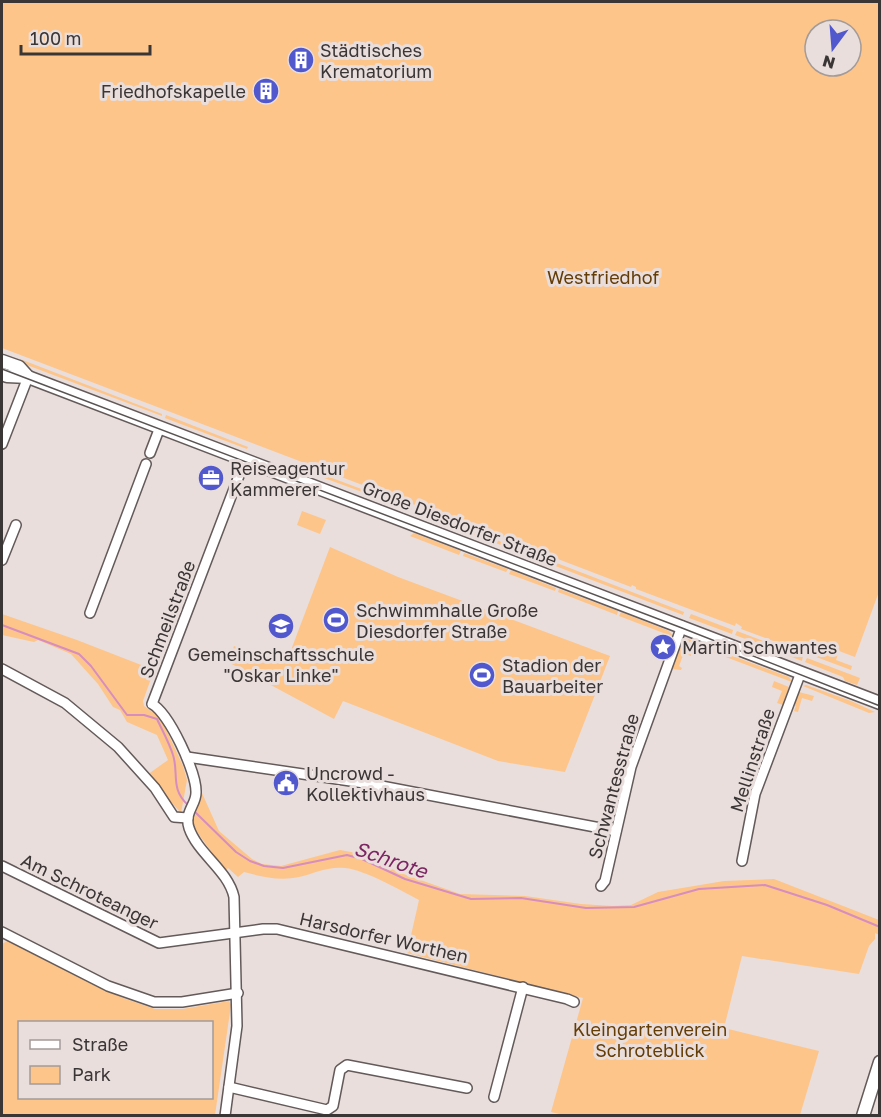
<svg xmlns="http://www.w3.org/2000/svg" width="881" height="1117" viewBox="0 0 881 1117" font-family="'Golos Text',sans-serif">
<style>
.green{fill:#fdc58a;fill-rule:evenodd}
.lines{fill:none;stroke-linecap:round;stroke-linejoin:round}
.stream{stroke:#d78dbe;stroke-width:2}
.street-casing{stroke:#635a59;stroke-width:12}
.secondary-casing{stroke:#635a59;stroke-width:15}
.street{stroke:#fff;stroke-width:9}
.secondary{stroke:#fff;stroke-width:12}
.tram{stroke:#595352;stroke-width:1.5}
.labels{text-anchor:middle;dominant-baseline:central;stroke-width:6;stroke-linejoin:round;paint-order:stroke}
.poi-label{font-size:18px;fill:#3a3635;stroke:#e9dedc;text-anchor:start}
.park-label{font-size:18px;fill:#633c06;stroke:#e9dedc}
.street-label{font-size:18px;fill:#3a3635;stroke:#e9dedc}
.water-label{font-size:20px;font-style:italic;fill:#7b2563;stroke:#e9dedc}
</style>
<rect width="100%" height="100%" fill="#e9dedc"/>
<!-- green -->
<g class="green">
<path d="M2,2h877l1,587 -25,68 -16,-6 -3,9 16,6 -1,4 -110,-41 1,-2 -6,-4 -1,3 -99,-37v-2l-4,-2 -1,2 -81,-31v-2l-5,-2 -1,2 -542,-206zM815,30h36v36h-36z"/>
<polygon points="20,359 162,414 162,416 19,362"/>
<polygon points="166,415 248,447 247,449 165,418"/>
<polygon points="316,472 412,508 411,510 316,475"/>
<polygon points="416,509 684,612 683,615 415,512"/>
<polygon points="302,511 326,520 320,534 297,525"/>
<polygon points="414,533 461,551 459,555 410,536"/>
<polygon points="330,547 398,577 610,656 565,772 498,761 343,701 334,719 228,662 234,646 262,658 265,650 288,658"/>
<polygon points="464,553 508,569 506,572 463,556"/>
<polygon points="511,570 556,588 555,591 509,574"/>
<polygon points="559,589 618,611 617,615 558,592"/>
<polygon points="621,612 669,631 674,637 619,616"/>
<polygon points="2,614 77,640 154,670 143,701 144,706 161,718 183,766 187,780 181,813 147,775 168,760 157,735 127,722 120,710 113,707 98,684 71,654 38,640 34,642 2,635"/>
<polygon points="691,614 733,630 732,634 689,618"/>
<polygon points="737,631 803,656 802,661 735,635"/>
<polygon points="685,638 789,677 792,682 681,640"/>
<polygon points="685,647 696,651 695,655 692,654 691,656 684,653 679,666 682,668 681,670 672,669 680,648"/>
<polygon points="807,658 860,678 857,685 845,681 843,677 805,662"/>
<polygon points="774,681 789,687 783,705 777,703 782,691 772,687"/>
<polygon points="806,685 851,701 875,712 869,713 803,686"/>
<polygon points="799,692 814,696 812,701 802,698 798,712 794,711 796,706 794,705"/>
<path d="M202,793l17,38 33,28 10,5 19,2 59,-16 22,4 36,18 62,22 65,2 56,8 32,2 18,-1 27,-13 66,-11 50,-2 105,41v15l-4,-2v6l-6,7 -10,28 -117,-18 -18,72 95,23 -19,64h-236l-13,-3 32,-114 -176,-45 12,-53c-19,-10 -54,-30 -74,-32 -16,-2 -30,5 -46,9 -19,4 -37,0 -55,-5l-6,5 -10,-9 -3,3 -30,-42c-5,-15 0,-23 7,-36z"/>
<path d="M9,940l114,58 32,11h28l46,-8 2,4 -16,110h-213v-171zM20,1022h192v76h-192z"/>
</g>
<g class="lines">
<!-- stream -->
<g class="stream">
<path d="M2,625l77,29 12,12 36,49h17l13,4c5,11 12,23 16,36 6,18 -3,34 15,50"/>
<polyline points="194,811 236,852 250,861 264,866 283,868 347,855 362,859 405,879 471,899 521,898 586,908 634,907 699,889 765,885 827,905 880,927"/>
</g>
<defs>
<g id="street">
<polyline points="2,444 28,377"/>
<polyline points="150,453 160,427"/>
<polyline points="2,560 16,525"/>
<polyline points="90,613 146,464"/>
<polyline points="2,669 65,703 118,747 155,788 174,817 188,818"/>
<polyline points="187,757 371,784 616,831"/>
<polyline points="742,861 755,794 801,672"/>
<polyline points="2,866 159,943 263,929 277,929 567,999 574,1002"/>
<polyline points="601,886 605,881 631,767 682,626"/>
<polyline points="2,932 108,986 154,1002 182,1002 238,993"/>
<polyline points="229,1087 327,1110 333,1106 340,1070 347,1065 467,1088"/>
<polyline points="494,1097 523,987"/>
<path d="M225,1116l12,-90 -3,-129c-6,-27 -36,-43 -45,-69 -5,-16 7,-23 7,-35 1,-20 -27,-80 -44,-89l93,-244"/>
</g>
<g id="secondary">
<polyline points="2,361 19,367 28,377"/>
<polyline points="2,374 7,376 28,377 880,703"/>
<polyline points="863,1116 880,1062"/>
</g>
</defs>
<!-- street casing -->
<use href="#street" class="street-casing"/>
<!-- secondary casing -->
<use href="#secondary" class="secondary-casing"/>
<!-- street -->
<use href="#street" class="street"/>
<!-- secondary -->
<use href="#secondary" class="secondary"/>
<!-- tram -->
<polyline class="tram" points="2,369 682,628 880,706"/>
</g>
<!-- icons -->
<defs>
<symbol id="building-disc" viewBox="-11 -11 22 22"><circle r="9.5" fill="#5157cd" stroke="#e9dedc"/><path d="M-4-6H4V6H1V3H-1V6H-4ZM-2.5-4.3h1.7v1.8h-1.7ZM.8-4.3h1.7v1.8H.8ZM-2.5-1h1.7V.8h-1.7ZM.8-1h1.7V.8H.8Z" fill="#fff"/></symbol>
<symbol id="office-disc" viewBox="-11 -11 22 22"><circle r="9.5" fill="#5157cd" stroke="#e9dedc"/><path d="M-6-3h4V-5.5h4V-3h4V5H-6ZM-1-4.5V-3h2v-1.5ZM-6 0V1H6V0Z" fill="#fff"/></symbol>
<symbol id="stadium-disc" viewBox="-11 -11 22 22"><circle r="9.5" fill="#5157cd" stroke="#e9dedc"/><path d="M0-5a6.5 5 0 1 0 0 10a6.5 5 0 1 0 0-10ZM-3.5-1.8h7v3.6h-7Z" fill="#fff"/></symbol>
<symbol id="school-disc" viewBox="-11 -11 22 22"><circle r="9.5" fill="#5157cd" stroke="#e9dedc"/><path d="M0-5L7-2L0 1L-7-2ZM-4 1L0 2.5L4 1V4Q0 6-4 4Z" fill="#fff"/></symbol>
<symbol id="sight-disc" viewBox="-11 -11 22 22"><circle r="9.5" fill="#5157cd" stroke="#e9dedc"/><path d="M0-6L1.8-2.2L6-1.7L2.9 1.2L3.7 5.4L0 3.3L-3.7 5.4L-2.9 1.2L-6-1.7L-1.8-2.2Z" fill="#fff"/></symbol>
<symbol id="civic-disc" viewBox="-11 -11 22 22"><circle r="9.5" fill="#5157cd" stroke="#e9dedc"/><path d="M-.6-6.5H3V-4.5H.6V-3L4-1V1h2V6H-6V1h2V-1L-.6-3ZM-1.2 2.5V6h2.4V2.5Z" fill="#fff"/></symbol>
</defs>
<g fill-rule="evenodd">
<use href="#building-disc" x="286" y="45" width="30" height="30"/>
<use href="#building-disc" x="251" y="76" width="30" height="30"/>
<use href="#office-disc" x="196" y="463" width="30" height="30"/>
<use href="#stadium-disc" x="321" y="605" width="30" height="30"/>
<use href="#school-disc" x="266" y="611" width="30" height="30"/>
<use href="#sight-disc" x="648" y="632" width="30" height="30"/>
<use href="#stadium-disc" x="467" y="660" width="30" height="30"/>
<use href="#civic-disc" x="271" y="768" width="30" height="30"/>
</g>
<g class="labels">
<!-- poi labels -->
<g class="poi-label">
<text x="320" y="50">Städtisches<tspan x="320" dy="21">Krematorium</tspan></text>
<text x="246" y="91" text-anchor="end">Friedhofskapelle</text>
<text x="230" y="468">Reiseagentur<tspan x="230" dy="21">Kammerer</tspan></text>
<text x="356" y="610">Schwimmhalle Große<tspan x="356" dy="21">Diesdorfer Straße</tspan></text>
<text x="682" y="647">Martin Schwantes</text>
<text x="281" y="654" text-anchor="middle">Gemeinschaftsschule<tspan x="281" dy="21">"Oskar Linke"</tspan></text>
<text x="502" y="665">Stadion der<tspan x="502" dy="21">Bauarbeiter</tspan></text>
<text x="306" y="773">Uncrowd -<tspan x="306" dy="21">Kollektivhaus</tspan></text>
</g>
<!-- park labels -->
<g class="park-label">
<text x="603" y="277">Westfriedhof</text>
<text x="650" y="1029">Kleingartenverein<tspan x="650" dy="21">Schroteblick</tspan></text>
</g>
<!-- street labels -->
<g class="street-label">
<text transform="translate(460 523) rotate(21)">Große Diesdorfer Straße</text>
<text transform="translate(167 619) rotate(-69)">Schmeilstraße</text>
<text transform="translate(752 760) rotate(-72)">Mellinstraße</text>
<text transform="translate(613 786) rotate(-75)">Schwantesstraße</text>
<text transform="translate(90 891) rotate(26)">Am Schroteanger</text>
<text transform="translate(384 937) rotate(13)">Harsdorfer Worthen</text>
</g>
<!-- water labels -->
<g class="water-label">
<text transform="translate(391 859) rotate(19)">Schrote</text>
</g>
</g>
<!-- border -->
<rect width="881" height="1117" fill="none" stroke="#3a3635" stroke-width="6"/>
<!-- legend -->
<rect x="18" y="1021" width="195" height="78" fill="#e9dedc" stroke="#a39b99" stroke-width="1.5"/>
<rect x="30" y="1040" width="30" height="9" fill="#ffffff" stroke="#a39b99" stroke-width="1.5"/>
<text x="72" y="1051" font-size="18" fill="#3a3635">Straße</text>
<rect x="30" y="1066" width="30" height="18" fill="#fdc58a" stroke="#a39b99" stroke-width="1.5"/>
<text x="72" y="1081" font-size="18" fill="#3a3635">Park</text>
<!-- north arrow -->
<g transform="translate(833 48) rotate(196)"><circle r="28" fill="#e9dedc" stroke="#a39b99" stroke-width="1.5"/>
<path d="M0-4.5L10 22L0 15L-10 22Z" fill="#5157cd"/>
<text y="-9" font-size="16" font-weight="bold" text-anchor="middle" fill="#3a3635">N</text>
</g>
<!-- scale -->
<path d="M21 45v9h129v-9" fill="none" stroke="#3a3635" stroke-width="3"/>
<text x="30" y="45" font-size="18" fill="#3a3635" stroke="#e9dedc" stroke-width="4.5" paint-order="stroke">100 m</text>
</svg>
